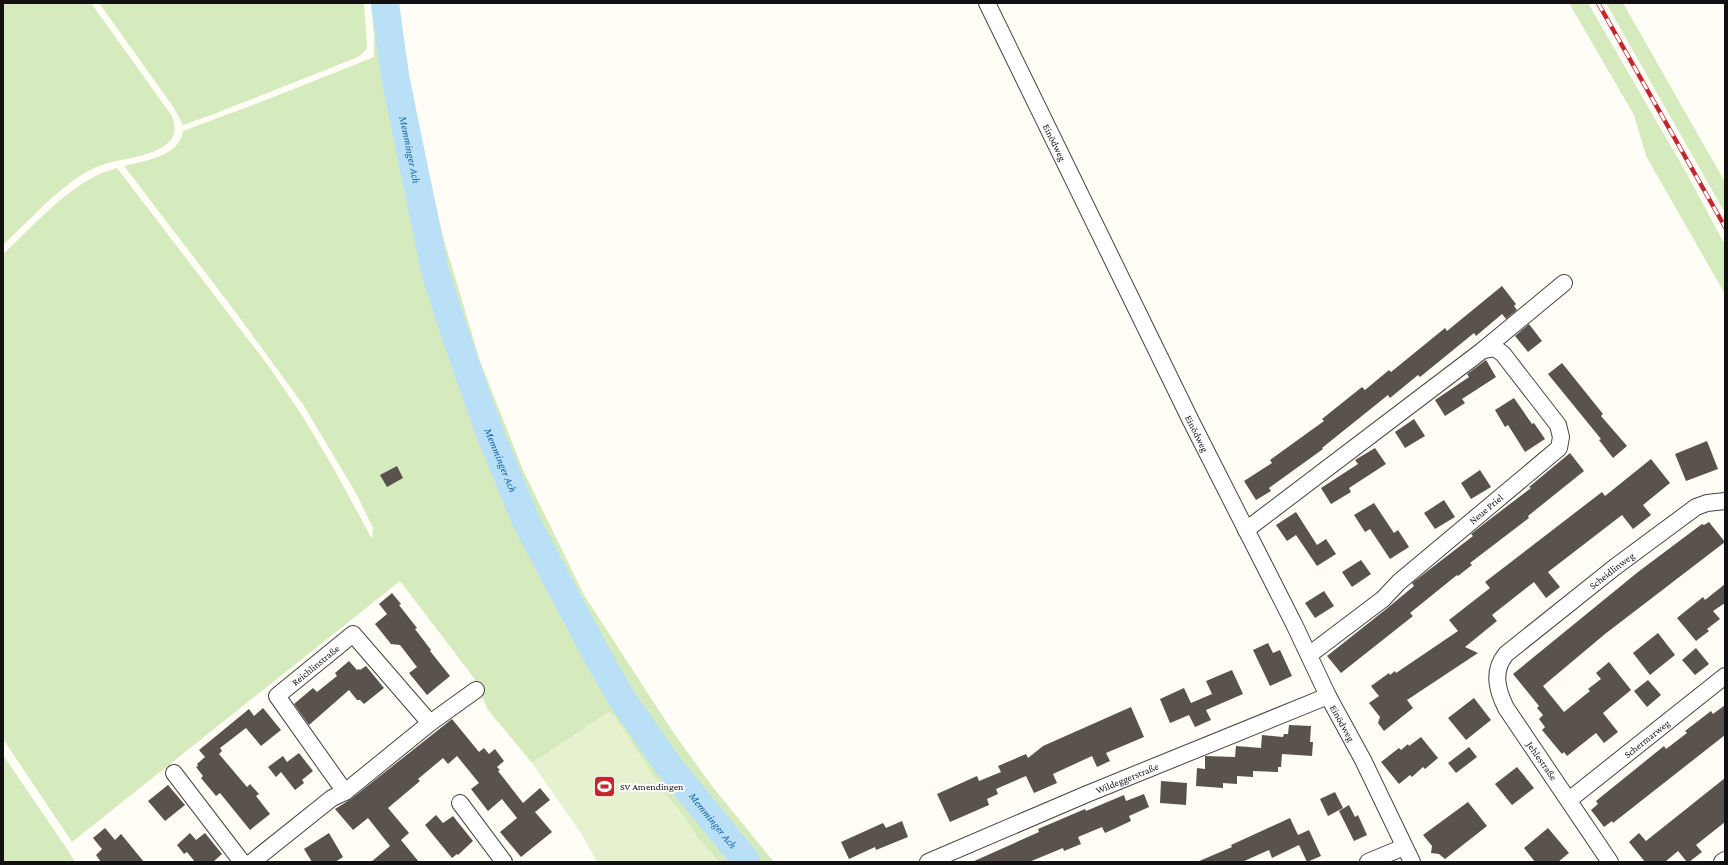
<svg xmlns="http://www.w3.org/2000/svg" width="1728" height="865" viewBox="0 0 1728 865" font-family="'Crimson Pro',serif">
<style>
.green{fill:#d5ebbd}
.pitch{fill:#e6f2cf}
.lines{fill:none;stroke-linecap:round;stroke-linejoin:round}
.river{stroke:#b9e0f7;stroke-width:28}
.building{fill:#5a524d}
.street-casing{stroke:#444;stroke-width:18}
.street{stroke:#fff;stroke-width:16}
.rail-casing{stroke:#c4262e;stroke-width:4.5}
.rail{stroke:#fff;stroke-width:3;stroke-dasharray:9;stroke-linecap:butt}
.labels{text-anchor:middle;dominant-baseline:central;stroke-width:4;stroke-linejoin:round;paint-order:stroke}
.street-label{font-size:10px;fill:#111;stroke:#fff}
.poi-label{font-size:10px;fill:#111;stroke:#fff;text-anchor:start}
.water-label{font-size:11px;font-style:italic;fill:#1768a6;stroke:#fff}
</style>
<rect width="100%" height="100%" fill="#fffdf5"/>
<!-- green -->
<g class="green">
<path d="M3,3h88l81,113c3,9 5,19 -3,26 -20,18 -53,15 -77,27 -32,16 -63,52 -89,76z"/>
<polygon points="99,3 364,3 367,48 364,52 358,57 214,114 183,125 174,108"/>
<path d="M371,3h27l15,97 29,133 38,128 43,109 61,125 89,137 39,54 62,76h-55l-20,-22 -21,-31 -15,-18 -49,-75 -5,-4 -77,51 -44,-53 -14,-32 -74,-97 -328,261 -69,-103v-485c33,-30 70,-75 114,-86l153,200 33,49 31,52 38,70 1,-11 -16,-33 -53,-89 -70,-96 -110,-144c21,-5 56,-10 59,-35l83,-31 108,-43v-22z"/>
<polygon points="1569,3 1588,3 1687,174 1725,245 1725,294 1646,156 1634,115"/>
<polygon points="1606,3 1623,3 1725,182 1725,213"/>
<polygon points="3,755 65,846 75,862 3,862"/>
</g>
<!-- pitch -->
<polygon class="pitch" points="609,712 614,716 663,791 678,809 699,840 719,862 597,862 582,835 532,763"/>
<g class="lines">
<!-- river -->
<path class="river" id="s1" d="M385,3l10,73 40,195 19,60 35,100 37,90 67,127 29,51 46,66 79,97"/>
</g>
<!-- building -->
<g class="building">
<polygon points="1502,286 1516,304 1514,306 1517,310 1506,319 1502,314 1476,336 1474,333 1420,377 1418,375 1390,398 1388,395 1322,448 1323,449 1269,488 1271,491 1256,500 1244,481 1272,463 1270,460 1324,421 1322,419 1362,387 1365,390 1389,370 1391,372 1445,328 1447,331"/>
<polygon points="1529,324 1542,341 1528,352 1515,336"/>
<polygon points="1486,360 1496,377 1462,399 1465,403 1445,416 1435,400 1469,377 1467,374"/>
<polygon points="1562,363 1603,414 1601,416 1627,446 1613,458 1599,440 1601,439 1548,374"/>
<polygon points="1514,398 1532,424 1534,423 1545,439 1525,452 1508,425 1505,427 1495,410"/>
<polygon points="1414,419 1425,436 1405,448 1395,432"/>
<polygon points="1707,441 1718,469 1686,481 1675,454"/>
<polygon points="1375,448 1386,464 1349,488 1351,492 1331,504 1321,488 1358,464 1355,460"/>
<polygon points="1570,453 1584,471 1528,516 1529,518 1470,563 1472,565 1458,576 1457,575 1410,613 1413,616 1341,673 1327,656 1385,610 1414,586 1412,583 1473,536 1471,534 1485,523 1531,488 1529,487"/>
<polygon points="1651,459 1670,483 1643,505 1651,515 1633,529 1622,515 1548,572 1560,587 1546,598 1534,582 1492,615 1497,621 1465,647 1478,653 1407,700 1413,708 1384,731 1378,723 1380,717 1369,703 1379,696 1371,686 1389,673 1390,675 1395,671 1396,673 1458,631 1449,620 1490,588 1485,582 1602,492 1605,496"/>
<polygon points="397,466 403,478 387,487 380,475"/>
<polygon points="1480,470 1491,487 1471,499 1461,483"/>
<polygon points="1444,500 1455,517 1435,529 1424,513"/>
<polygon points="1374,503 1394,533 1398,530 1409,547 1390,559 1370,529 1365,532 1354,515"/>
<polygon points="1296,512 1317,545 1326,539 1336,554 1317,566 1296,535 1287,541 1276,525"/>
<polygon points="1709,522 1725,542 1605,634 1543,686 1564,712 1590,691 1588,689 1601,679 1596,673 1609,662 1631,690 1603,713 1618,732 1604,743 1596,733 1567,756 1564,752 1562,754 1542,730 1545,727 1539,719 1543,715 1537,708 1539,706 1513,674 1638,572 1702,524 1704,525"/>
<polygon points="1361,560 1371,574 1352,587 1342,572"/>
<polygon points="1725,584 1725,603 1713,611 1720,619 1707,629 1709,631 1696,641 1677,618 1703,597 1705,600"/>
<polygon points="1324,591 1334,606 1315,618 1305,603"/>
<polygon points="392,593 401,604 399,605 417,628 415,629 431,650 430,651 450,676 427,695 409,673 417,667 400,645 391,644 375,624 387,614 379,604"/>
<polygon points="1658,633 1675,655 1650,675 1633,653"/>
<polygon points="1268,643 1273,653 1280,650 1292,676 1270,686 1253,650"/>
<polygon points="1696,648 1709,664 1695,675 1682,660"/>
<polygon points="349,661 357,670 359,669 360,670 366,666 384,688 364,704 360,700 357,700 349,690 309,725 294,704 313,688 317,692 337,676 335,673"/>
<polygon points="1232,670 1243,694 1206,710 1211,720 1195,727 1189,715 1170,723 1160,699 1184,688 1191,703 1212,694 1206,681"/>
<polygon points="1648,680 1661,695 1647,707 1634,691"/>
<polygon points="1474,698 1491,720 1466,740 1448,718"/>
<polygon points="1725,705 1725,735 1613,823 1612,821 1604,827 1591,810 1598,804 1596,801 1664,746 1666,749 1687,733 1685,731 1711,711 1713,714"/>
<polygon points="1131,707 1144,737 1106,753 1110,761 1097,767 1092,756 1053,774 1057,783 1034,793 1026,776 996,789 998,794 987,799 989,805 950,822 937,794 977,776 979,781 1001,772 998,766 1026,754 1028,758 1043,746"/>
<polygon points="263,708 281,730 261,746 246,728 220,748 222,751 219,754 247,787 250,784 259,794 256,796 270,814 250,830 220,793 216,796 201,778 203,776 196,767 198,766 197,764 205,757 199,750 249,709 254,716"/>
<polygon points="452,719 479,752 484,748 489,754 495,749 504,761 497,767 500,770 498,771 523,803 540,788 550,800 535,812 552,832 521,857 500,832 517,818 502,799 488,811 471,789 479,783 457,756 448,764 443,758 418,779 420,781 388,808 409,833 401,840 419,862 371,862 390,846 368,818 353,830 335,809 351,799"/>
<polygon points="1289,725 1311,726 1310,742 1313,742 1312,756 1282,754 1281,767 1278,767 1278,772 1253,771 1253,777 1237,776 1237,784 1223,783 1223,788 1196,786 1197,768 1205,769 1205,756 1235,757 1236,746 1261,748 1262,735 1283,737 1284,734 1288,734"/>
<polygon points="1421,737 1438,758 1425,769 1423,767 1412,777 1410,775 1399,784 1381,762 1399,748 1401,750 1408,744 1409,746"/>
<polygon points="1469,747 1477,757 1456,773 1448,763"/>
<polygon points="299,753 313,771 302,780 304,783 295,790 281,772 276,777 268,767 283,756 287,762"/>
<polygon points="1517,767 1534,788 1512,805 1495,784"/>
<polygon points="1725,778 1725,822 1696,845 1702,852 1689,862 1687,862 1678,851 1665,862 1645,862 1629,842 1639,833 1646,841"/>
<polygon points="1161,781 1187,783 1186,805 1160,803"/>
<polygon points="168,785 185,805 165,821 148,801"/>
<polygon points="1335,792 1343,808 1328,816 1320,799"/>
<polygon points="1144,794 1149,807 1129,816 1131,821 1105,833 1102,827 1078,837 1081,844 1064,851 1063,848 1029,862 972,862 1039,832 1038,829 1085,809 1086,811 1124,795 1126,801"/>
<polygon points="1468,802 1487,826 1445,859 1439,854 1431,853 1432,846 1423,835"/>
<polygon points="1349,805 1355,817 1358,815 1367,835 1354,841 1339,811"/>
<polygon points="436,815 443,823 453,816 473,841 458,855 457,854 452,858 425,825"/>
<polygon points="1290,818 1298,835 1309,830 1321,856 1307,862 1299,845 1272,858 1269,850 1242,862 1197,862 1232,847 1231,845"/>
<polygon points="902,821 908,837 876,850 875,847 849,859 841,842 883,823 886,828"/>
<polygon points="105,828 115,840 121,834 144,862 101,862 96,855 102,849 93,838"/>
<polygon points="1548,828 1569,853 1558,862 1535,862 1524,848"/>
<polygon points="190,833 196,840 205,833 222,854 213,862 195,862 187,852 184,854 177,845"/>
<polygon points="329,833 343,857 335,862 312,862 304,849"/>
</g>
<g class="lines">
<defs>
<g id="street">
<path id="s2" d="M987,3l204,418 103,203 34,72 35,64 49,102"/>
<polyline points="1483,350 1564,283"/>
<polyline points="1246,530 1483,350 1495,348 1503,354 1558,425 1561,437 1559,448 1399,582 1383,599 1309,655"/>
<polyline points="174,773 242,862"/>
<path id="s3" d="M345,792l-68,-96 76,-62 77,89"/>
<path id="s4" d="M1569,800l156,-124"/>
<polyline points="460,803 504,862"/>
<polyline points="252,862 332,798 345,792 430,723 476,690"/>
<path id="s5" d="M928,862l159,-68 241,-98"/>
<polyline points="1368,862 1404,847"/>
<path id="s6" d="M1610,862l-104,-154c-9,-18 -14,-37 0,-54l109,-87 81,-60 11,-4 18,-2"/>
<polyline points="1722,862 1725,860"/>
</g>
</defs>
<!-- street casing -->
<use href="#street" class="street-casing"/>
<!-- street -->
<use href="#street" class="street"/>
<defs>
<polyline id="rail" points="1598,3 1725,227"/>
</defs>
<!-- rail casing -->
<use href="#rail" class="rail-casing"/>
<!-- rail -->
<use href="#rail" class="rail"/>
</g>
<!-- icons -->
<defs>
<symbol id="stadium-square" viewBox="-11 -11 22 22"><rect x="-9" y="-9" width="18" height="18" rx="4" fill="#c4262e" stroke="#fff"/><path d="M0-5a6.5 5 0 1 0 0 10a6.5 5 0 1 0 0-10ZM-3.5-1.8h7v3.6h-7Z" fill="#fff"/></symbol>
</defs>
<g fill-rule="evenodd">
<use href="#stadium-square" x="592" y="774" width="25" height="25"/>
</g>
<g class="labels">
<!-- street labels -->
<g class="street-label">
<text stroke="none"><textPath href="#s2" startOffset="155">Einödweg</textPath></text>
<text stroke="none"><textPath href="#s2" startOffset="479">Einödweg</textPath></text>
<text transform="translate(1486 509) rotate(-40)">Neue Priel</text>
<text stroke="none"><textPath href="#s6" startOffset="378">Scheidlinweg</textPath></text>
<text stroke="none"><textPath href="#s3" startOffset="167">Reichlinstraße</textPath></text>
<text stroke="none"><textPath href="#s2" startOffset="803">Einödweg</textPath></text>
<text stroke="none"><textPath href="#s4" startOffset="99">Schermarweg</textPath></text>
<text transform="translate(1542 761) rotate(55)">Jehlestraße</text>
<text stroke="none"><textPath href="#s5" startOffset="216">Wildeggerstraße</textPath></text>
</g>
<!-- poi labels -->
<g class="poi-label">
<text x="620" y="786">SV Amendingen</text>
</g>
<!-- water labels -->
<g class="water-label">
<text stroke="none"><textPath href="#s1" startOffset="149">Memminger Ach</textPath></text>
<text stroke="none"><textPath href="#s1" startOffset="473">Memminger Ach</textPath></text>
<text stroke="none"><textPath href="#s1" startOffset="893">Memminger Ach</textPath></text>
</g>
</g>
<!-- border -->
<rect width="1728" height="865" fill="none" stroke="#111111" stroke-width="8"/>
</svg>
